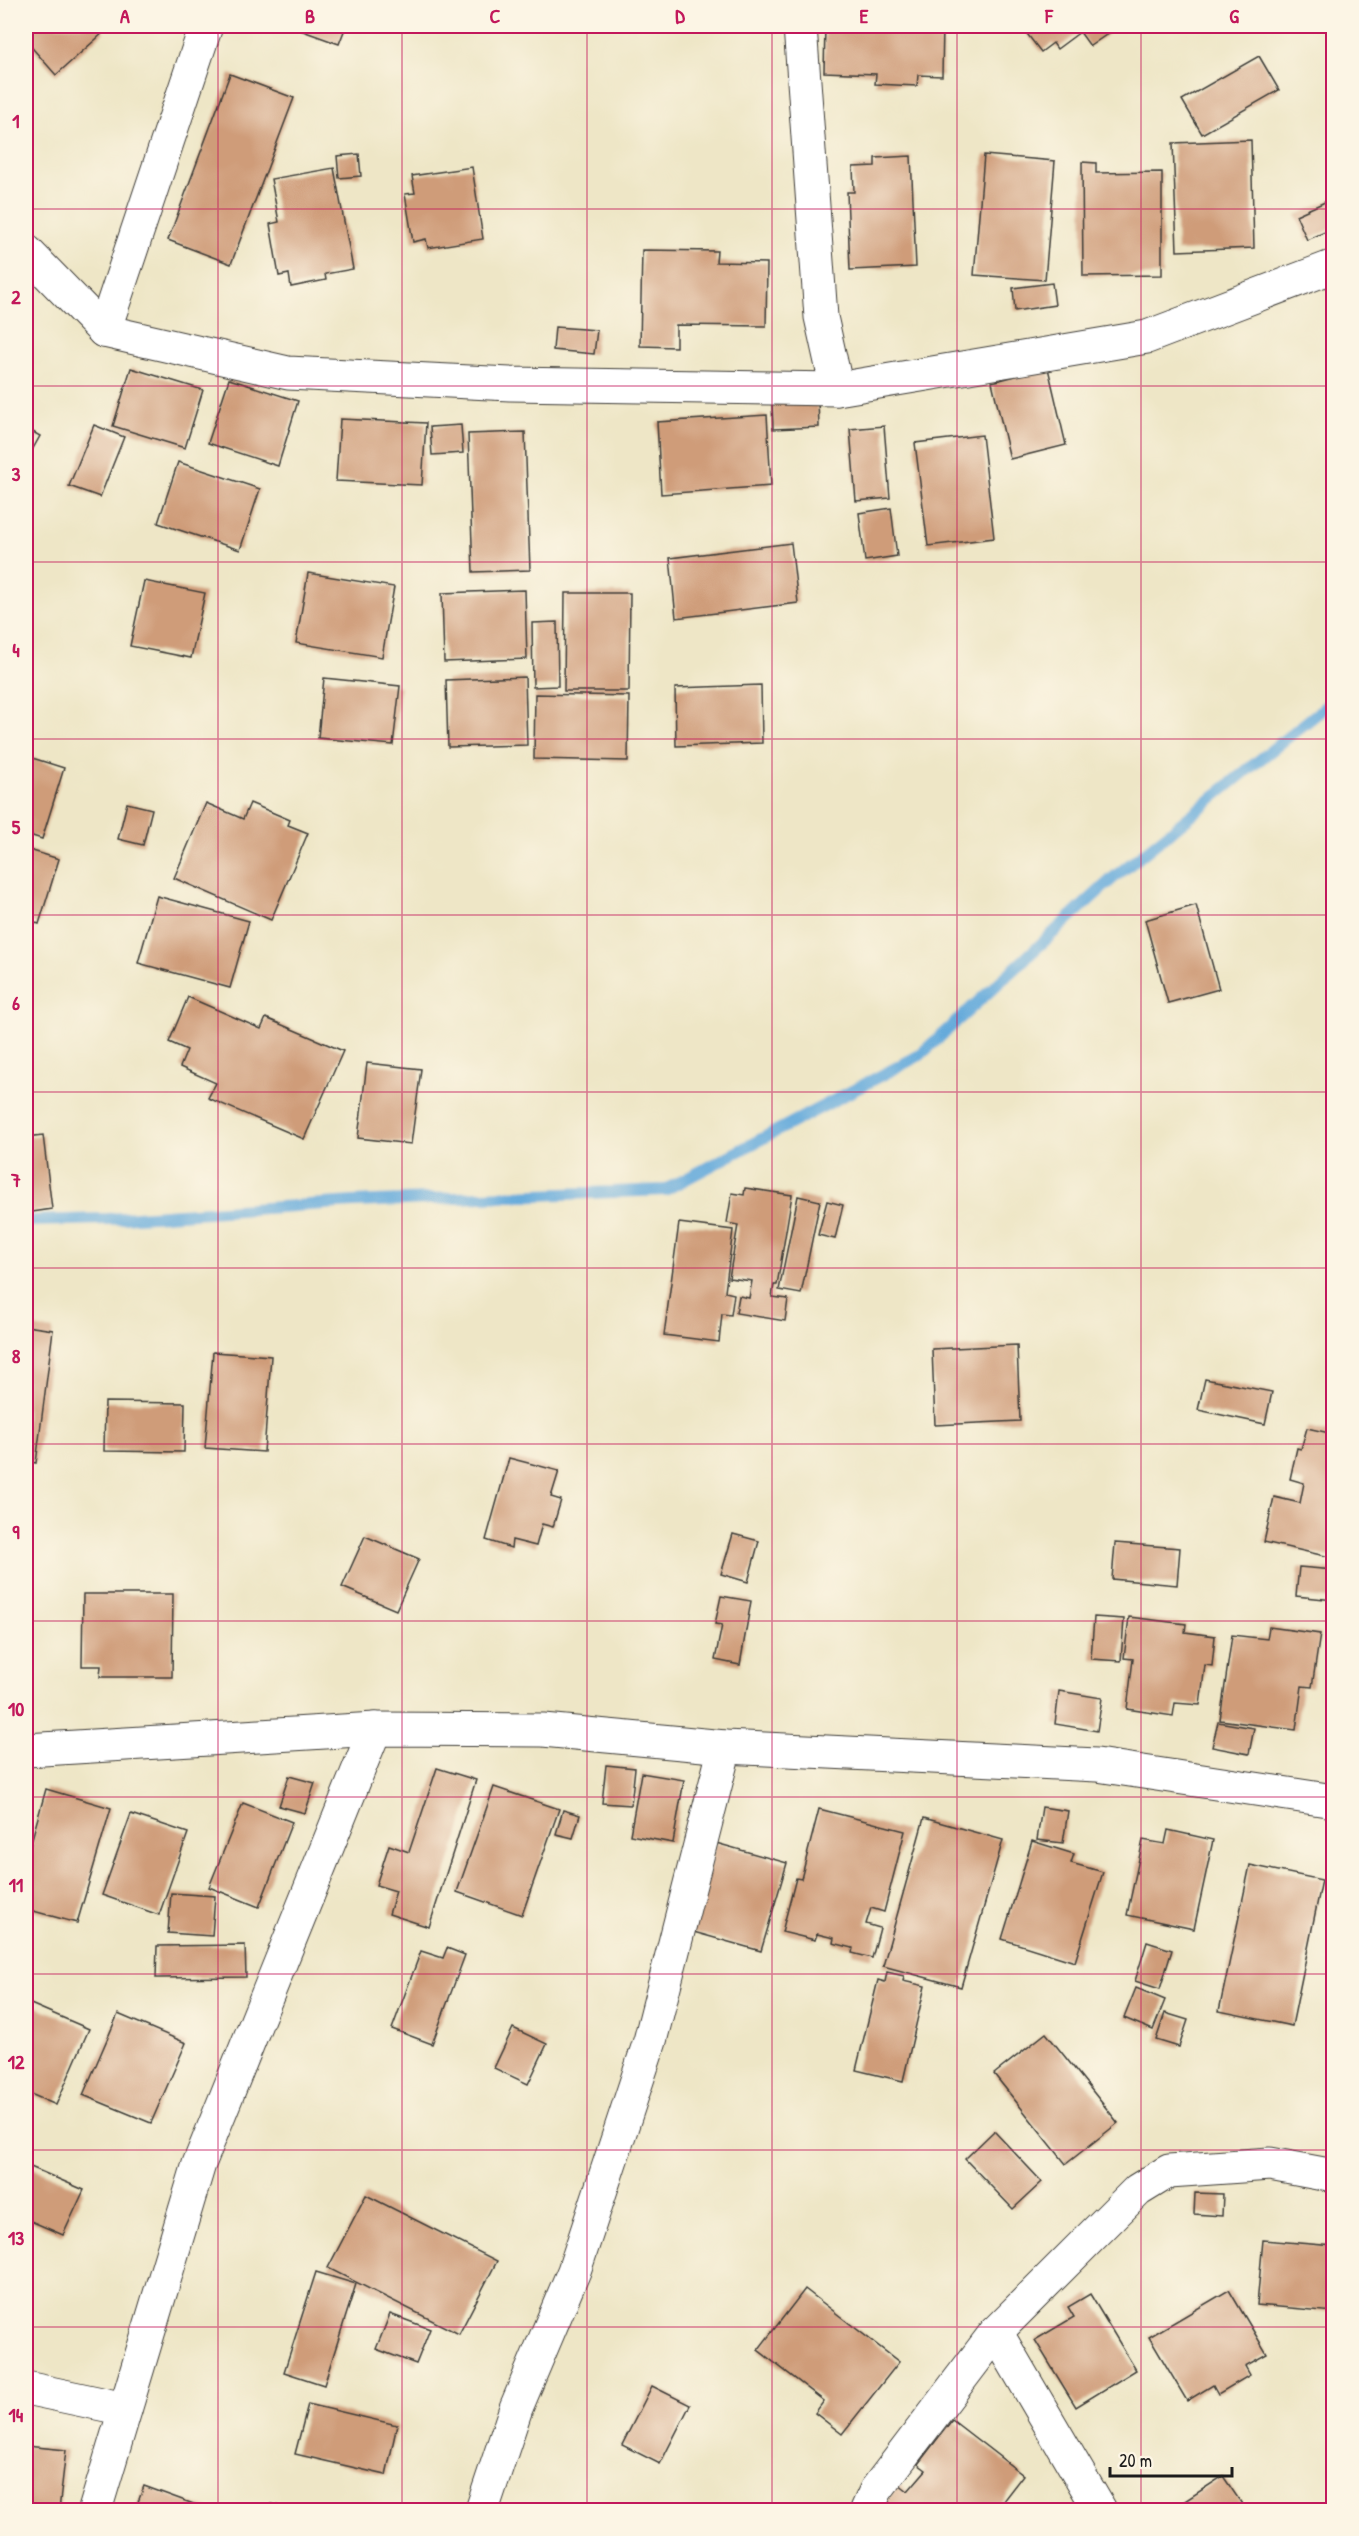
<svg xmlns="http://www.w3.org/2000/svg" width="1359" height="2536" viewBox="0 0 1359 2536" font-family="'Patrick Hand',sans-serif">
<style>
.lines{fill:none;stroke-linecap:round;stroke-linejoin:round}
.stream{stroke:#65aadb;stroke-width:12}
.building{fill:#cf9c79}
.street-casing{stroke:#3c3a36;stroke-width:35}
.street{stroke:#fff;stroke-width:33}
.grid{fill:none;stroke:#c2185b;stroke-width:1.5;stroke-opacity:0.55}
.neatline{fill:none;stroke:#c2185b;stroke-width:2}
.grid-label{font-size:20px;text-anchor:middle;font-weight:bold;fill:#c2185b}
</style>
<rect width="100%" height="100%" fill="#fcf5e5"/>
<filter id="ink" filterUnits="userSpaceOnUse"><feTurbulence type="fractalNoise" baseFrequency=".0167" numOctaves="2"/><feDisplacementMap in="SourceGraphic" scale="12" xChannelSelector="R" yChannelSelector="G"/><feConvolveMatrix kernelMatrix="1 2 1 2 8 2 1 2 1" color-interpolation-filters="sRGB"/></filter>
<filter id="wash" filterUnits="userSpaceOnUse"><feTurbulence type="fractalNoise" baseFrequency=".008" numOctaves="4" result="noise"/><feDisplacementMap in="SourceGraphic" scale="24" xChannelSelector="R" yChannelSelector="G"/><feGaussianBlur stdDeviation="1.35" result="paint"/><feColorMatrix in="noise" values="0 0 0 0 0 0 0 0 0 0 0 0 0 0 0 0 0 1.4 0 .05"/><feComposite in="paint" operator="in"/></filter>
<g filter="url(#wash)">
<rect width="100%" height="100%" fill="#eee6c6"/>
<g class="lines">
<!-- stream -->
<polyline class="stream" points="26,1221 108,1219 353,1202 665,1190 920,1055 1112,879 1334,700"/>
</g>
<g id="blocks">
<!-- building -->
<g class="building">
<polygon points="26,26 99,26 104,32 56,75 26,41"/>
<polygon points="289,26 346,26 339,44"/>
<polygon points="825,26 943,26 942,76 918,75 917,86 875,84 876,74 824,72"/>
<polygon points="1021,26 1119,26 1090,46 1080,32 1057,49 1053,43 1041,52"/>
<polygon points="1259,56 1279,90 1202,134 1182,100"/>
<polygon points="230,74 294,98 231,264 168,240"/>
<polygon points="1251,140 1254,248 1177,251 1173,143"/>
<polygon points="359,154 361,176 339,178 337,156"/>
<polygon points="984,155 1055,161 1045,280 974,275"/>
<polygon points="911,156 916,267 850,270 847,192 854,192 853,167 875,166 875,158"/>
<polygon points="1082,162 1096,163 1096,173 1162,172 1162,275 1083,276"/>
<polygon points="472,167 483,239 428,248 426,239 413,242 405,194 415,193 412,176"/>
<polygon points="334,168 353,269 325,274 326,280 291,287 289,274 279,276 270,224 279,222 271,179"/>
<polygon points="1334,198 1334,228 1307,240 1296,215"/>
<polygon points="642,250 717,251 716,262 767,263 766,326 676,325 676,347 640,346"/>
<polygon points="1052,283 1055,305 1015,311 1013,288"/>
<polygon points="555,327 597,330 594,354 553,350"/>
<polygon points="131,368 203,390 185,448 113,426"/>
<polygon points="1048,368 1066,445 1010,459 992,382"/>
<polygon points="229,379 298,401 278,466 208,443"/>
<polygon points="818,400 819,427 773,429 772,403"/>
<polygon points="767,415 771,486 661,494 657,422"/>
<polygon points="340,419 426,423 422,485 336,481"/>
<polygon points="94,425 124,437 100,497 69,486"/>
<polygon points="461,425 463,453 432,455 430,427"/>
<polygon points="884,426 890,498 856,501 850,429"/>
<polygon points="26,428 40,436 26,461"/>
<polygon points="525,432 530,570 473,572 468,434"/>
<polygon points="982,435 994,538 928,546 915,443"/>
<polygon points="178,462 260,489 240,550 158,523"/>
<polygon points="891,508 897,556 865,561 859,513"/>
<polygon points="791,543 798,603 676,618 670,558"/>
<polygon points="308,573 394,587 382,657 296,643"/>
<polygon points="144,581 205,593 191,658 130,646"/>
<polygon points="525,590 527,659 444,662 442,593"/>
<polygon points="565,593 630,593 629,691 564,691"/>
<polygon points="557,622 558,686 533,687 532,623"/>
<polygon points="525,677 527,745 448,747 446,680"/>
<polygon points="324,678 400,686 393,745 318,738"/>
<polygon points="761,685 762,743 676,746 675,688"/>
<polygon points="535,694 629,696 628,761 534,759"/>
<polygon points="26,756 64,768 42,839 26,834"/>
<polygon points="127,803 152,809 143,845 118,839"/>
<polygon points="206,803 243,819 250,803 290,820 288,825 308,833 271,920 174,878"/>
<polygon points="26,849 59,859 39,924 26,920"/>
<polygon points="157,896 249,921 230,988 138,963"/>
<polygon points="1196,905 1219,989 1168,1003 1145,920"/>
<polygon points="188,997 261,1029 266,1018 343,1051 304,1139 208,1098 216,1083 180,1067 187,1050 169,1042"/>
<polygon points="367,1063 421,1069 411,1144 358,1138"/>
<polygon points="43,1135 52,1209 26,1213 26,1137"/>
<polygon points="745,1188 792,1195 777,1285 774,1285 772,1297 788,1299 785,1321 736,1313 739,1296 749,1298 752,1281 729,1278 738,1225 727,1223 732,1193 744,1195"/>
<polygon points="798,1196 820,1201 801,1294 779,1290"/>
<polygon points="827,1201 843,1205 835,1239 818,1235"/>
<polygon points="679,1223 733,1230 725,1292 734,1294 731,1315 722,1314 719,1342 664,1335"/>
<polygon points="26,1326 53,1330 36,1463 26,1461"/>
<polygon points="1017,1345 1020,1421 935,1425 932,1349"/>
<polygon points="213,1352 271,1356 264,1452 205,1448"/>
<polygon points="1205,1379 1272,1392 1265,1424 1198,1410"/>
<polygon points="105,1402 185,1403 184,1452 104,1451"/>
<polygon points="1307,1428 1334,1434 1334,1558 1264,1542 1274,1497 1300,1503 1304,1483 1290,1479 1297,1448 1301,1449"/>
<polygon points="509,1458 559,1471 551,1497 561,1500 553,1527 542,1524 536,1546 512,1540 511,1548 486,1540"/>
<polygon points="733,1534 759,1541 748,1582 721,1574"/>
<polygon points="365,1536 419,1559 396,1610 342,1587"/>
<polygon points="1115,1543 1180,1548 1177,1585 1112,1579"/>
<polygon points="1299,1567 1334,1570 1334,1600 1296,1596"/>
<polygon points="83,1594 173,1594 172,1677 100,1677 101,1666 82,1666"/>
<polygon points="721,1596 751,1601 740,1665 715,1660 722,1625 715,1624"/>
<polygon points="1094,1617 1124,1619 1121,1661 1091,1659"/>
<polygon points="1129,1617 1186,1624 1185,1632 1215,1636 1212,1666 1205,1665 1200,1705 1175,1703 1173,1716 1127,1709 1133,1659 1124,1658"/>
<polygon points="1269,1627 1320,1634 1312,1687 1302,1686 1296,1730 1220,1720 1232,1635 1267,1639"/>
<polygon points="1059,1691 1102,1698 1097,1731 1055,1724"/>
<polygon points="1218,1722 1254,1728 1249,1754 1212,1747"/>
<polygon points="606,1765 635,1768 631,1805 602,1803"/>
<polygon points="437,1768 476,1780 429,1927 389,1914 396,1891 376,1885 389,1845 409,1852"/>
<polygon points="641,1773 684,1780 673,1843 630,1835"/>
<polygon points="289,1776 315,1783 305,1813 279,1806"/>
<polygon points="494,1787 559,1809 522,1915 457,1892"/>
<polygon points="46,1789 111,1808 77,1923 26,1909 26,1860"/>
<polygon points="243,1803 292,1822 259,1907 209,1887"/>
<polygon points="1042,1807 1068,1811 1063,1843 1037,1840"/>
<polygon points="819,1809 905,1831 884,1912 871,1908 866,1924 880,1928 872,1958 852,1953 853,1948 833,1943 834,1938 817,1934 815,1940 782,1932 796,1878 801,1879"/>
<polygon points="563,1810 580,1815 573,1838 556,1834"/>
<polygon points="131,1814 188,1833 159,1915 102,1895"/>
<polygon points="924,1818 1003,1840 961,1987 883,1966"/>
<polygon points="1168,1830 1213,1840 1194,1929 1127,1915 1143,1840 1165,1844"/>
<polygon points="1032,1841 1074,1854 1071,1863 1103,1872 1075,1962 1002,1939"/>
<polygon points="716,1843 787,1863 761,1951 690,1931"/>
<polygon points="1250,1865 1322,1880 1292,2026 1219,2011"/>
<polygon points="171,1893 215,1896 212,1936 168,1933"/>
<polygon points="1147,1942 1172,1950 1160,1989 1135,1981"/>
<polygon points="245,1945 246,1977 156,1978 157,1946"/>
<polygon points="447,1948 465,1955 432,2044 392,2029 421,1951 443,1958"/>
<polygon points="887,1972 904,1976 903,1981 925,1986 903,2081 856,2070 878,1980 885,1982"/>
<polygon points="1136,1988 1165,2000 1153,2030 1124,2018"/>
<polygon points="26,2002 89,2029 56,2105 26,2092"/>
<polygon points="1165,2013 1188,2020 1179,2047 1156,2040"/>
<polygon points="118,2014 186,2043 151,2123 83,2095"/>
<polygon points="513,2028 547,2044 528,2084 494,2068"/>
<polygon points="1046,2033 1118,2123 1066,2164 994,2074"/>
<polygon points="994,2131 1042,2182 1013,2209 965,2159"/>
<polygon points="26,2165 84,2190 63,2235 26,2219"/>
<polygon points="1195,2193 1223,2194 1222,2216 1194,2214"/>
<polygon points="366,2195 497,2261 459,2334 328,2268"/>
<polygon points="1263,2240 1334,2246 1334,2312 1257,2305"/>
<polygon points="316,2272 356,2284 324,2385 284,2372"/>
<polygon points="805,2289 899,2362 842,2434 815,2413 824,2401 758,2350"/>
<polygon points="1229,2290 1267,2354 1245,2366 1250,2375 1218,2394 1213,2385 1187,2401 1149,2337"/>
<polygon points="1090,2294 1136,2370 1076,2407 1035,2340 1074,2317 1068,2307"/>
<polygon points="390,2314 430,2329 416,2364 376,2349"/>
<polygon points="652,2386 690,2405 660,2464 622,2445"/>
<polygon points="308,2404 397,2425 386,2475 295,2454"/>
<polygon points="952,2420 1023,2475 996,2510 880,2510 899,2484 908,2491 926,2470 918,2464"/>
<polygon points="26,2446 66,2450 59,2510 26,2510"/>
<polygon points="1223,2476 1246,2510 1171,2510"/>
<polygon points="144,2486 210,2510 135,2510"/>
<polygon points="272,2504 293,2510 270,2510"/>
</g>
</g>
</g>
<g filter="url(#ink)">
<use href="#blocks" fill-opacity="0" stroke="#3c3a36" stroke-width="1.5"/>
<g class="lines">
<defs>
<g id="street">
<polyline points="800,26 821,317 837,389"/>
<polyline points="26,251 104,331 288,373 510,384 837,389 1147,337 1334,266"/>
<polyline points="104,331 206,26"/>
<polyline points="26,1750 375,1729 543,1730 725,1747 1097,1765 1334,1801"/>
<polyline points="996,2332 1100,2510"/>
<polyline points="26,2388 125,2409"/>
<polyline points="95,2510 199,2164 375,1729"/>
<polyline points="482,2510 516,2408 574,2271 650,2041 725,1747"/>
<polyline points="867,2510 876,2490 996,2332 1138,2190 1169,2171 1270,2164 1334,2176"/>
</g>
</defs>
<!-- street casing -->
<use href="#street" class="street-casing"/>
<!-- street -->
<use href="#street" class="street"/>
</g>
</g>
<!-- grid -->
<path class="grid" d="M218,26v2484M402,26v2484M587,26v2484M772,26v2484M957,26v2484M1141,26v2484M26,209h1308M26,386h1308M26,562h1308M26,739h1308M26,915h1308M26,1092h1308M26,1268h1308M26,1444h1308M26,1621h1308M26,1797h1308M26,1974h1308M26,2150h1308M26,2327h1308"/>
<!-- margin -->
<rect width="1359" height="2536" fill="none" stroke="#fcf5e5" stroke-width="66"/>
<!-- scale -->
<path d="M1110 2467v9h122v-9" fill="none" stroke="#1c1c1c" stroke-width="3"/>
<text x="1119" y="2467" font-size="18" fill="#1c1c1c" stroke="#fcf5e5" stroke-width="4.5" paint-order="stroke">20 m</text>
<rect x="33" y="33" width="1293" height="2470" class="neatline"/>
<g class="grid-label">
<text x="125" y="23">A</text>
<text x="310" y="23">B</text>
<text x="495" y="23">C</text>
<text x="680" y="23">D</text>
<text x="864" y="23">E</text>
<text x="1049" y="23">F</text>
<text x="1234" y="23">G</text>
<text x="16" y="128">1</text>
<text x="16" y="304">2</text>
<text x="16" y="481">3</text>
<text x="16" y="657">4</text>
<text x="16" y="834">5</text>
<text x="16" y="1010">6</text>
<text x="16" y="1187">7</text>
<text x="16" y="1363">8</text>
<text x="16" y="1539">9</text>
<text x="16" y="1716">10</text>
<text x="16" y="1892">11</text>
<text x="16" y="2069">12</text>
<text x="16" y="2245">13</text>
<text x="16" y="2422">14</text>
</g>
</svg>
